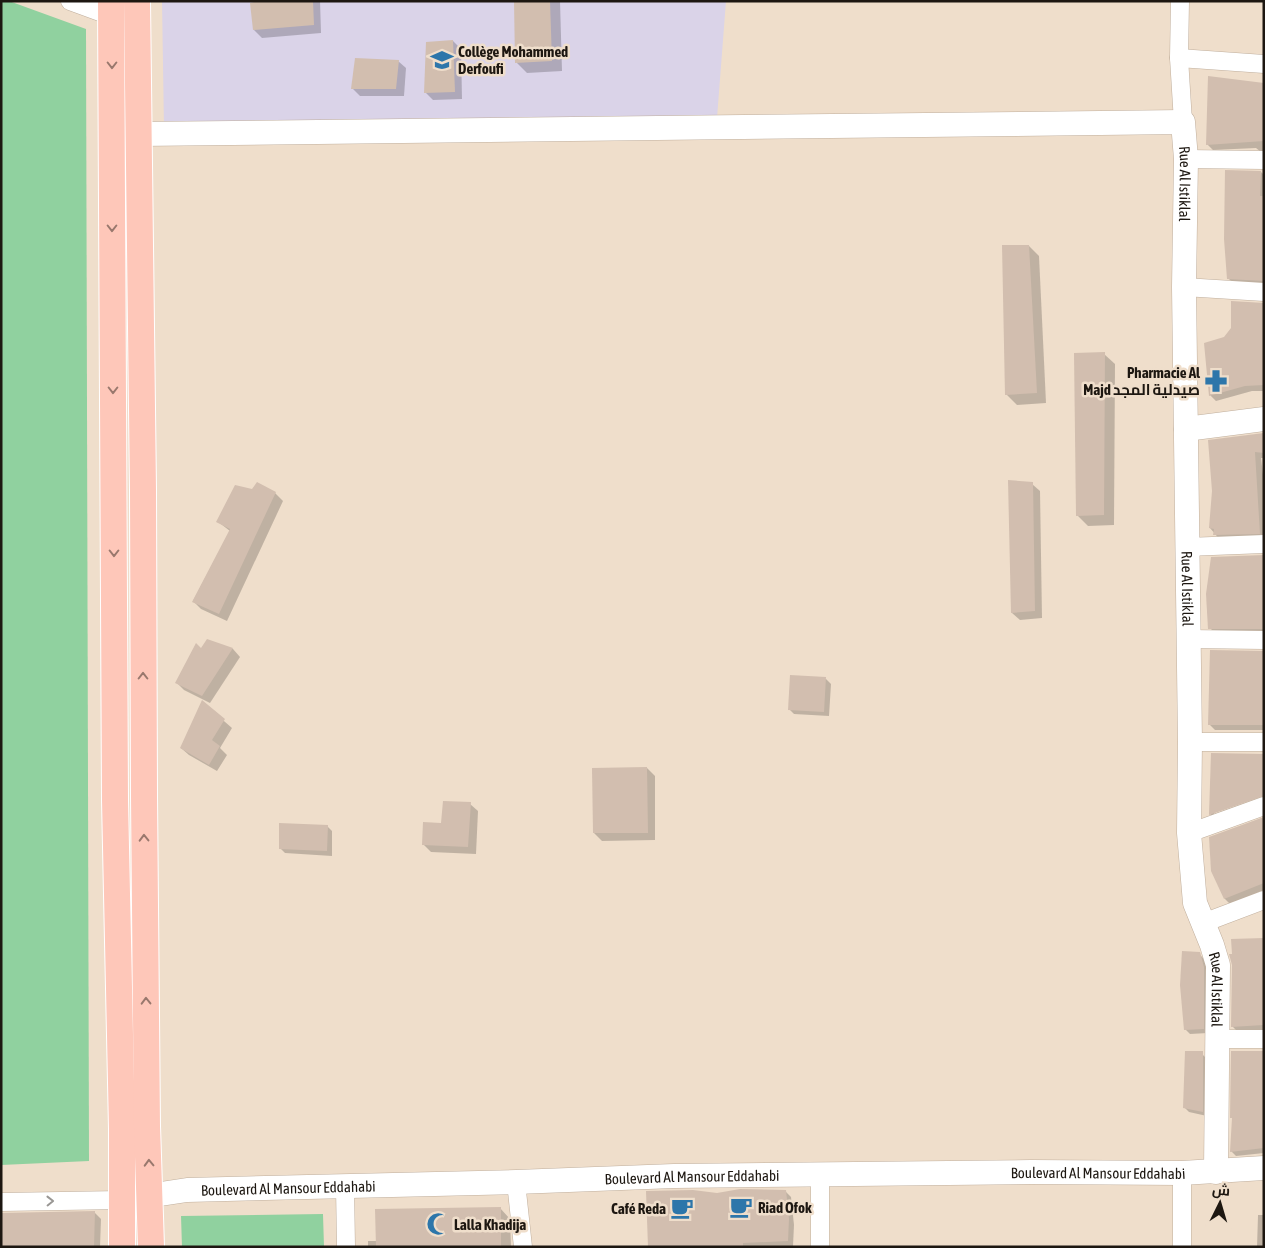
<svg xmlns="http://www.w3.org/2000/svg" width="1265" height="1248" viewBox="0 0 1265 1248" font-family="'Asap Condensed',Cairo,sans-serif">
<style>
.education{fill:#dad3e8}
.green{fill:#90d19f}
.shadow{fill:#0003}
.building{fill:#d2beaf}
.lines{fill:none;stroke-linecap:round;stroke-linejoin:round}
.street-casing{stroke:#c0af9d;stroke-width:19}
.secondary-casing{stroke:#c0af9d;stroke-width:25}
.primary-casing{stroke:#fff;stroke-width:28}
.street{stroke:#fff;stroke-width:18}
.secondary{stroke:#fff;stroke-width:24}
.primary{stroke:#fec7b9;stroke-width:26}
.oneway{stroke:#99786d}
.oneway2{stroke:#999794}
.labels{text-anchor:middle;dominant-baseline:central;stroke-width:5;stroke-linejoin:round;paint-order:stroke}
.poi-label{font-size:15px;font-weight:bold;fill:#1d1711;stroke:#efdecb;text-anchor:start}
.street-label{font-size:15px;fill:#1d1711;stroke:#efdecb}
</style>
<rect width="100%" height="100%" fill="#efdecb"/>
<!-- education -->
<polygon class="education" points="162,1 726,1 717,118 164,128"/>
<!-- green -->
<g class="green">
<polygon points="1,1 9,1 86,29 89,1161 1,1165"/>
<polygon points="323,1214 324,1247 182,1247 181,1216"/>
</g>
<!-- shadow -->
<g class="shadow">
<polygon points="263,1 320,1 321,33 262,38 254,30"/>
<polygon points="515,1 560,1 562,71 527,73 517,63"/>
<polygon points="453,41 461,49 462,99 433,100 425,92"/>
<polygon points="398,61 406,68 404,96 360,96 352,88"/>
<polygon points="1264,84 1264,152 1261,152 1256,148 1213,150 1207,144"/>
<polygon points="1261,172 1264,175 1264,286 1235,285 1229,279"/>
<polygon points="1029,246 1039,256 1046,403 1017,405 1006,394"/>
<polygon points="1264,304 1264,391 1252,391 1216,401 1210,395 1225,338"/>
<polygon points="1104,354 1115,364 1114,525 1088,526 1077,515"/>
<polygon points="1264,434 1264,458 1261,458 1264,483 1264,539 1221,541 1210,528"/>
<polygon points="1032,484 1040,491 1042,618 1020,620 1012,613"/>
<polygon points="275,493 283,501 227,621 201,609 193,601 230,531 217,521"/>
<polygon points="1264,556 1264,634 1215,633 1210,628"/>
<polygon points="208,641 233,649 240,657 210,703 184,690 177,683"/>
<polygon points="1264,652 1264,730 1215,730 1209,724"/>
<polygon points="791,677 826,679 831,684 829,716 794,714 789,709"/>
<polygon points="202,702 232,728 220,748 227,755 217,771 189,755 181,748"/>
<polygon points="1212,754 1264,755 1214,811 1214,814 1264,796 1264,802 1215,819 1210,814"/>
<polygon points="647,768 655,776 655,840 602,841 594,833"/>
<polygon points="470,804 478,811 476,854 431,852 423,844 443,824"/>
<polygon points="1264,819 1264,890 1230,904 1225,899 1212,871"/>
<polygon points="327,826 332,831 332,856 285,853 280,848"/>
<polygon points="1264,939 1264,1030 1238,1032 1232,1026"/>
<polygon points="1199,954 1204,959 1209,973 1208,1033 1190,1034 1185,1029"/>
<polygon points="1264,1052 1264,1153 1236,1156 1231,1151"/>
<polygon points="1203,1055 1208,1060 1207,1116 1189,1112 1184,1107"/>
<polygon points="785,1191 791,1197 794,1225 793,1246 649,1247"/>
<polygon points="500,1208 510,1219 511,1247 368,1247 368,1241 377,1241"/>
<polygon points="94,1212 101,1219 100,1247 1,1247"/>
<polygon points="1258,1215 1264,1215 1264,1247 1257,1247"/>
</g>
<!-- building -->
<g class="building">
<polygon points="258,1 313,1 314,25 253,30 250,3"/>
<polygon points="514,1 550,1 552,61 515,63"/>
<polygon points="453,40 455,92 424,93 426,42"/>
<polygon points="355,58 399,60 396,89 351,89"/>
<polygon points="1208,76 1264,83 1264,141 1206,145"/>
<polygon points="1225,170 1261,171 1260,196 1264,196 1264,281 1227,279 1224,239"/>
<polygon points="1002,245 1029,245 1037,393 1005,395"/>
<polygon points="1231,301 1264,303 1264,385 1245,386 1209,396 1204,343 1224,337 1231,328"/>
<polygon points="1105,352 1104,515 1076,516 1074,353"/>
<polygon points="1264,433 1264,453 1255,452 1260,534 1213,535 1214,529 1209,528 1212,491 1208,440"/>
<polygon points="1008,480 1033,482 1035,611 1011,613"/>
<polygon points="257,482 276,492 219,614 192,602 230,529 216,522 235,485 252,489"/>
<polygon points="1264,555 1264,629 1208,629 1206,594 1211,557"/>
<polygon points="207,639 233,648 202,696 175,683 196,643 201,648"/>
<polygon points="1210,650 1264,651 1264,725 1208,725"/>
<polygon points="790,675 826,677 824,712 788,710"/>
<polygon points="202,700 225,719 212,740 220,746 209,765 180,748"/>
<polygon points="1211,753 1264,754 1264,796 1209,815"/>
<polygon points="647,767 648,833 593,833 592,768"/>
<polygon points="443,801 471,802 468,847 422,845 423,822 441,823"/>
<polygon points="1264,817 1264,883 1224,899 1211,871 1209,837"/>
<polygon points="279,823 328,825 327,851 279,849"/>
<polygon points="1264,938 1264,1025 1231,1027 1232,965 1229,954 1232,954 1231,939"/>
<polygon points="1182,951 1200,952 1204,967 1204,1029 1184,1030 1180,985"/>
<polygon points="1185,1051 1203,1051 1203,1112 1183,1108"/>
<polygon points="1231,1051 1264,1051 1264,1148 1230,1152 1232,1118 1230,1118"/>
<polygon points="740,1189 786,1190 789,1219 788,1241 743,1243 743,1247 648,1247 646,1191 693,1190 717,1193"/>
<polygon points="501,1207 501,1247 376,1247 375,1209"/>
<polygon points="95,1211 94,1247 1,1247 1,1213"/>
</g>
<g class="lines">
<defs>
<g id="street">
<polyline points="70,1 111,16 120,17"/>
<polyline points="1180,1 1179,58 1183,122"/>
<polyline points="1179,58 1264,64"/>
<polyline points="1186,159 1264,160"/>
<polyline points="1184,287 1264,292"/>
<polyline points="1187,547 1264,544"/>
<polyline points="1188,639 1264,640"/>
<polyline points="1190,742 1264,742"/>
<polyline points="1189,833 1264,806"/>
<polyline points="1203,923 1264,900"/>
<polyline points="1218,1039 1264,1039"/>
<polyline points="1182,1173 1182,1247"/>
<polyline points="516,1182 523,1247"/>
<polyline points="345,1186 346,1247"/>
<polyline points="1,1202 121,1200"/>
<polyline points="820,1247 820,1173"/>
</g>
<g id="secondary">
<path id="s1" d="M139,134l1044,-12 3,37 -2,128 6,455 -1,91 6,70 17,42 6,20 -2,207"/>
<polyline points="1186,429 1264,419"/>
<path id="s2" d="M121,1200l66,-10 329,-8 158,-6 357,-4 151,1 82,-5"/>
</g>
<g id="primary">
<polyline points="111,1 115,800 122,1129 122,1247"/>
<polyline points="137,1 143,490 144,796 147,1126 151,1247"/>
</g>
</defs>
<!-- street casing -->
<use href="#street" class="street-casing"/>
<!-- secondary casing -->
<use href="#secondary" class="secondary-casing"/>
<!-- primary casing -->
<use href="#primary" class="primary-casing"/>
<!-- street -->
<use href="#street" class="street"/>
<!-- secondary -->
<use href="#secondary" class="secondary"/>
<!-- primary -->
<use href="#primary" class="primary"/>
</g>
<!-- one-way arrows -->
<defs><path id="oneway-chevron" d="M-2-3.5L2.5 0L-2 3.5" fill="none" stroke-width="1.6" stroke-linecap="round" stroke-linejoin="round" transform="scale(1.25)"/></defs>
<g class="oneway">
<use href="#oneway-chevron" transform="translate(112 65) rotate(90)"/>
<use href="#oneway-chevron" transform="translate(112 228) rotate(90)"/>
<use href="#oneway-chevron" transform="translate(113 390) rotate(90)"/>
<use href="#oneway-chevron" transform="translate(114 553) rotate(90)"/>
<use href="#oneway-chevron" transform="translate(143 676) rotate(-90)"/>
<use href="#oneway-chevron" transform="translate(144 838) rotate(-91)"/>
<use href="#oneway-chevron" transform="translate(146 1001) rotate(-91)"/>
<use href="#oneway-chevron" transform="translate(149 1163) rotate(-92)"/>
</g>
<use class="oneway2" href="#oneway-chevron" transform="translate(50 1201) rotate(-1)"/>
<!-- icons -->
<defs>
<symbol id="school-bare" viewBox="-9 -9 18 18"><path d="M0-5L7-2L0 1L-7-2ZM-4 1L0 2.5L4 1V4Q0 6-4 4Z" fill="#2d76aa" stroke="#efdecb" stroke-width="2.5" paint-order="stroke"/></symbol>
<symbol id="pharmacy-bare" viewBox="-9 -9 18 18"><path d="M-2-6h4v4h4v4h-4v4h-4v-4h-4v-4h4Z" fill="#2d76aa" stroke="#efdecb" stroke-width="2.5" paint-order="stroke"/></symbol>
<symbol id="cafe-bare" viewBox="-9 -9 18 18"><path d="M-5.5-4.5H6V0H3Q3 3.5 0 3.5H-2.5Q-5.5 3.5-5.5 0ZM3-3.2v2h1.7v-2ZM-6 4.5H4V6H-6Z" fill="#2d76aa" stroke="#efdecb" stroke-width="2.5" paint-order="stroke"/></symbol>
<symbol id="mosque-bare" viewBox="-9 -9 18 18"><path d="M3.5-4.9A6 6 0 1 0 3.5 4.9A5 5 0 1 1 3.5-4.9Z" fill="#2d76aa" stroke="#efdecb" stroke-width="2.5" paint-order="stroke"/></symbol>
</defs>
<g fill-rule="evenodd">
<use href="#school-bare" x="426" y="44" width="32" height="32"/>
<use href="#pharmacy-bare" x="1200" y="365" width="32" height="32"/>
<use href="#cafe-bare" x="725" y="1191" width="32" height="32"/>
<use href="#cafe-bare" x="666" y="1192" width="32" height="32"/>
<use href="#mosque-bare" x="422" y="1208" width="32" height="32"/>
</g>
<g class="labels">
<!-- poi labels -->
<g class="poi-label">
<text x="458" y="51">Collège Mohammed<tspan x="458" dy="17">Derfoufi</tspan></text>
<text x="1200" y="372" text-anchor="end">Pharmacie Al<tspan x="1200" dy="17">Majd صيدلية المجد</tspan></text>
<text x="758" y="1207">Riad Ofok</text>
<text x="666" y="1208" text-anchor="end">Café Reda</text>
<text x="454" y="1224">Lalla Khadija</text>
</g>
<!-- street labels -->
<g class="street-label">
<text stroke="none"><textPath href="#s1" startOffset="1106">Rue Al Istiklal</textPath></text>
<text stroke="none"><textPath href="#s1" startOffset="1511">Rue Al Istiklal</textPath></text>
<text stroke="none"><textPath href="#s1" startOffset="1916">Rue Al Istiklal</textPath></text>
<text stroke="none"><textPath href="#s2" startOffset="978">Boulevard Al Mansour Eddahabi</textPath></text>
<text stroke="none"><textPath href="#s2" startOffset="572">Boulevard Al Mansour Eddahabi</textPath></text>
<text stroke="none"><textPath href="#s2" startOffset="168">Boulevard Al Mansour Eddahabi</textPath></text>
</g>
</g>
<!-- border -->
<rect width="1265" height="1248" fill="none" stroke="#1d1711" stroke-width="5"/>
<!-- north arrow -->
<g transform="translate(1220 1203) rotate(5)" stroke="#efdecb" stroke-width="4" paint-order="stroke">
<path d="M0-4L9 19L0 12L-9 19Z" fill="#1d1711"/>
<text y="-8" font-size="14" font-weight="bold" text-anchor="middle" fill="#1d1711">ش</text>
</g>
</svg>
